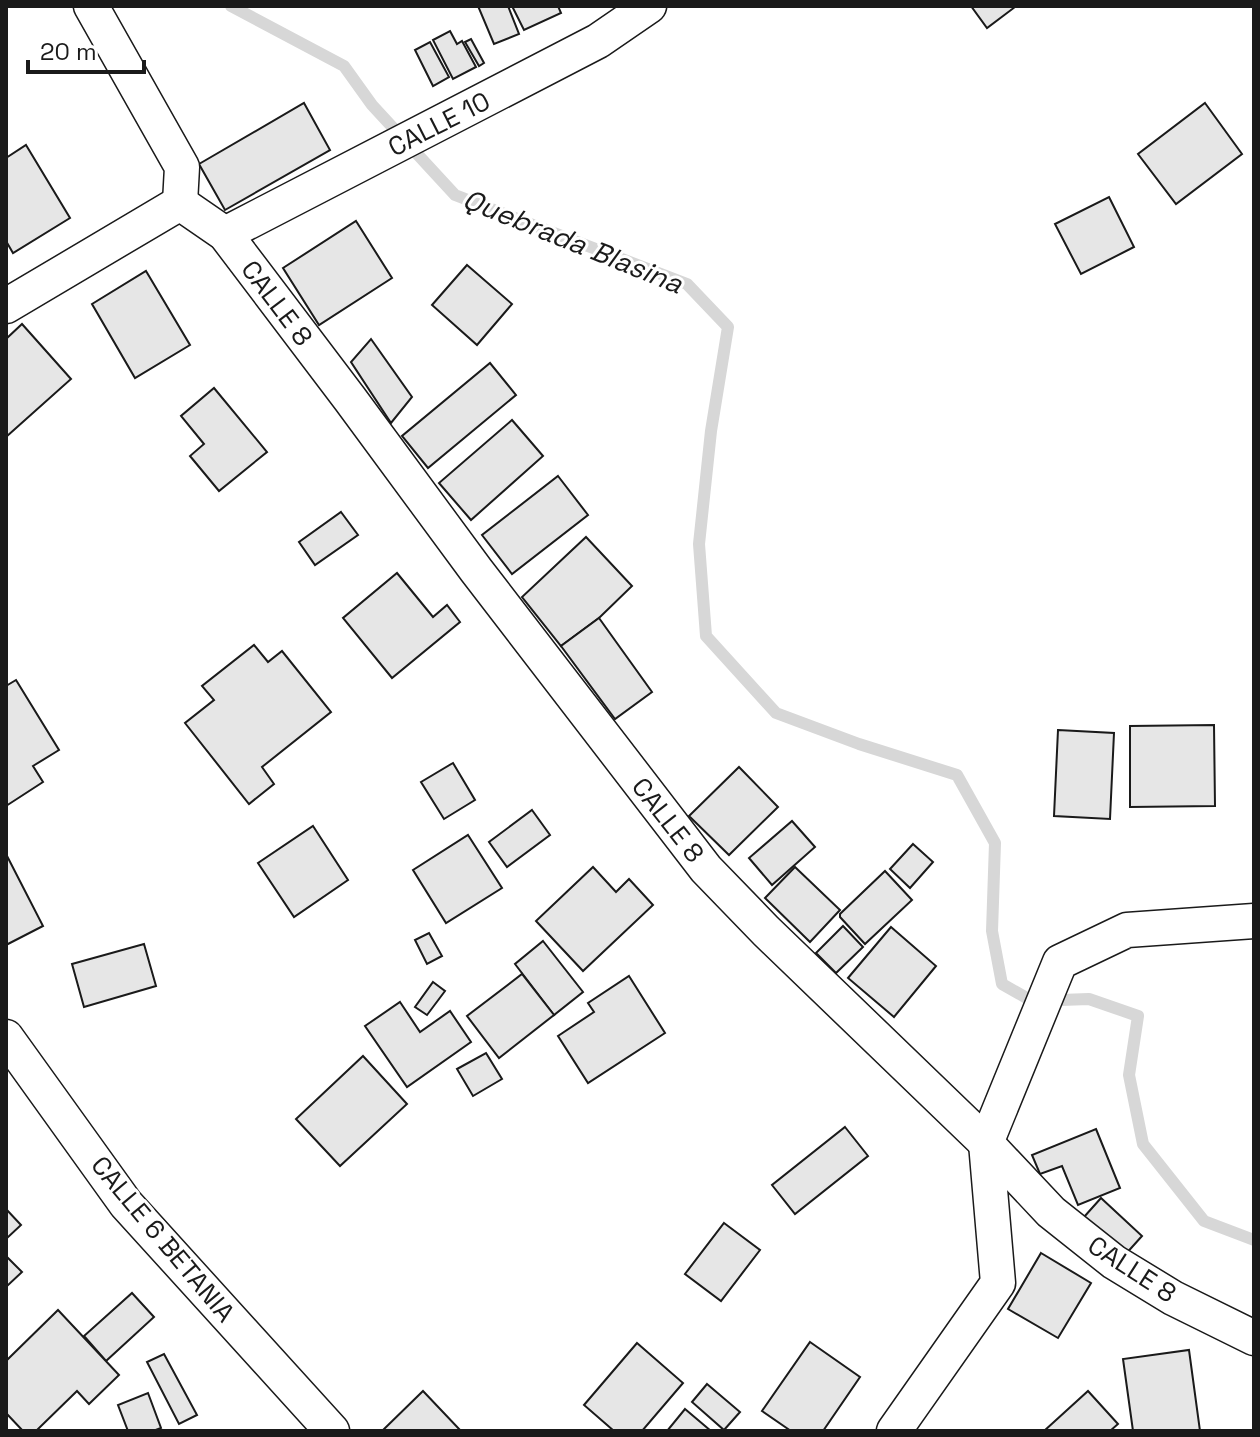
<svg xmlns="http://www.w3.org/2000/svg" width="1260" height="1437" viewBox="0 0 1260 1437" font-family="'Space Grotesk',sans-serif">
<style>
.lines{fill:none;stroke-linecap:round;stroke-linejoin:round}
.stream{stroke:#d7d7d7;stroke-width:12}
.building{fill:#e6e6e6;stroke:#1a1a1a;stroke-width:2}
.street-casing{stroke:#1a1a1a;stroke-width:37}
.street{stroke:#fff;stroke-width:34}
.labels{text-anchor:middle;dominant-baseline:central;stroke-width:6;stroke-linejoin:round;paint-order:stroke}
.street-label{font-size:26px;fill:#1a1a1a;stroke:#fff}
.water-label{font-size:28px;font-style:italic;fill:#1a1a1a;stroke:#fff}
</style>
<rect width="100%" height="100%" fill="#fff"/>
<g class="lines">
<!-- stream -->
<polyline class="stream" points="231,6 344,66 372,105 455,195 687,284 728,327 711,431 699,544 706,636 776,713 859,744 957,775 995,843 992,931 1002,984 1032,1001 1089,999 1138,1016 1129,1075 1143,1144 1204,1221 1254,1240"/>
</g>
<!-- building -->
<g class="building">
<polygon points="478,6 508,6 519,34 494,44"/>
<polygon points="512,6 558,6 561,13 524,30"/>
<polygon points="971,6 1014,6 1015,7 987,28"/>
<polygon points="450,31 457,44 462,41 476,67 453,79 433,40"/>
<polygon points="471,39 484,63 479,66 465,42"/>
<polygon points="430,42 449,77 433,86 415,50"/>
<polygon points="304,103 330,150 225,210 199,164"/>
<polygon points="1205,103 1242,154 1176,204 1138,154"/>
<polygon points="26,145 70,218 13,253 6,241 6,158"/>
<polygon points="1109,197 1134,247 1081,274 1055,224"/>
<polygon points="356,221 392,278 319,325 283,268"/>
<polygon points="467,265 512,304 477,345 432,305"/>
<polygon points="146,271 190,345 135,378 92,304"/>
<polygon points="22,324 71,379 6,437 6,339"/>
<polygon points="371,339 412,397 391,423 351,362"/>
<polygon points="490,363 516,395 428,468 402,436"/>
<polygon points="214,388 267,452 219,491 190,456 204,444 181,416"/>
<polygon points="512,420 543,456 471,520 439,483"/>
<polygon points="558,476 588,515 512,574 482,535"/>
<polygon points="341,512 358,535 315,565 299,542"/>
<polygon points="586,537 632,586 599,618 561,646 522,597"/>
<polygon points="397,573 433,617 447,605 460,622 392,678 343,618"/>
<polygon points="599,618 652,692 615,719 561,646"/>
<polygon points="254,645 268,662 282,651 331,712 262,767 274,784 249,804 185,723 214,700 202,686"/>
<polygon points="16,680 59,750 33,766 43,782 6,806 6,686"/>
<polygon points="1214,725 1215,806 1130,807 1130,726"/>
<polygon points="1058,730 1114,733 1110,819 1054,816"/>
<polygon points="453,763 475,800 444,819 421,782"/>
<polygon points="739,767 778,807 729,855 689,816"/>
<polygon points="532,810 550,835 507,867 489,842"/>
<polygon points="792,821 815,847 772,885 749,858"/>
<polygon points="313,826 348,880 294,917 258,863"/>
<polygon points="468,835 502,888 446,923 413,870"/>
<polygon points="913,844 933,862 910,888 890,869"/>
<polygon points="6,854 43,926 6,945"/>
<polygon points="593,867 616,892 629,879 653,905 583,971 536,921"/>
<polygon points="795,867 840,910 810,942 765,898"/>
<polygon points="885,871 912,900 865,944 840,917 840,914"/>
<polygon points="843,926 863,947 836,973 816,953"/>
<polygon points="891,927 936,966 894,1017 848,978"/>
<polygon points="429,933 442,956 427,964 415,940"/>
<polygon points="543,941 583,992 554,1015 515,964"/>
<polygon points="144,944 156,986 84,1007 72,964"/>
<polygon points="522,974 554,1015 499,1058 467,1016"/>
<polygon points="629,976 665,1033 588,1083 558,1036 594,1012 588,1003"/>
<polygon points="433,982 445,991 427,1015 415,1007"/>
<polygon points="400,1002 420,1032 450,1011 471,1042 407,1087 365,1026"/>
<polygon points="486,1053 502,1079 473,1096 457,1069"/>
<polygon points="363,1056 407,1104 340,1166 296,1119"/>
<polygon points="845,1127 868,1156 795,1214 772,1185"/>
<polygon points="1096,1129 1120,1188 1078,1205 1062,1166 1040,1174 1032,1155"/>
<polygon points="1101,1198 1142,1236 1124,1256 1084,1217"/>
<polygon points="6,1209 21,1225 6,1239"/>
<polygon points="724,1223 760,1250 721,1301 685,1274"/>
<polygon points="1041,1253 1091,1283 1058,1338 1008,1309"/>
<polygon points="6,1256 22,1272 6,1287"/>
<polygon points="132,1293 154,1317 106,1361 84,1336"/>
<polygon points="58,1310 119,1375 89,1404 77,1391 36,1431 23,1431 6,1413 6,1361"/>
<polygon points="810,1342 860,1377 823,1431 791,1431 762,1411"/>
<polygon points="637,1343 683,1383 642,1431 614,1431 584,1405"/>
<polygon points="1189,1350 1200,1431 1133,1431 1123,1359"/>
<polygon points="164,1354 197,1415 179,1424 147,1362"/>
<polygon points="707,1384 740,1412 724,1430 692,1402"/>
<polygon points="423,1391 461,1431 382,1431"/>
<polygon points="1088,1391 1118,1424 1110,1431 1044,1431"/>
<polygon points="148,1393 161,1428 153,1431 128,1431 118,1405"/>
<polygon points="685,1409 711,1431 667,1431"/>
</g>
<g class="lines">
<defs>
<g id="street">
<polyline points="91,6 182,167 180,203"/>
<polyline points="180,203 225,234 350,399 476,570 706,869 766,931 986,1143 1051,1212 1114,1262 1173,1298 1254,1338"/>
<polyline points="225,234 598,41 649,6"/>
<polyline points="6,306 180,203"/>
<polyline points="6,1037 126,1204 332,1431"/>
<polyline points="894,1431 998,1283 986,1143 1060,962 1127,930 1254,921"/>
</g>
</defs>
<!-- street casing -->
<use href="#street" class="street-casing"/>
<!-- street -->
<use href="#street" class="street"/>
</g>
<g class="labels">
<!-- street labels -->
<g class="street-label">
<text transform="translate(439 124) rotate(-27)">CALLE 10</text>
<text transform="translate(277 303) rotate(53)">CALLE 8</text>
<text transform="translate(668 820) rotate(52)">CALLE 8</text>
<text transform="translate(163 1239) rotate(50)">CALLE 6 BETANIA</text>
<text transform="translate(1132 1269) rotate(33)">CALLE 8</text>
</g>
<!-- water labels -->
<g class="water-label">
<text transform="translate(573 241) rotate(22)">Quebrada Blasina</text>
</g>
</g>
<!-- border -->
<rect width="1260" height="1437" fill="none" stroke="#1a1a1a" stroke-width="16"/>
<!-- scale -->
<path d="M28 60v12h116v-12" fill="none" stroke="#1a1a1a" stroke-width="4"/>
<text x="40" y="60" font-size="24" fill="#1a1a1a" stroke="#ffffff" stroke-width="6" paint-order="stroke">20 m</text>
</svg>
